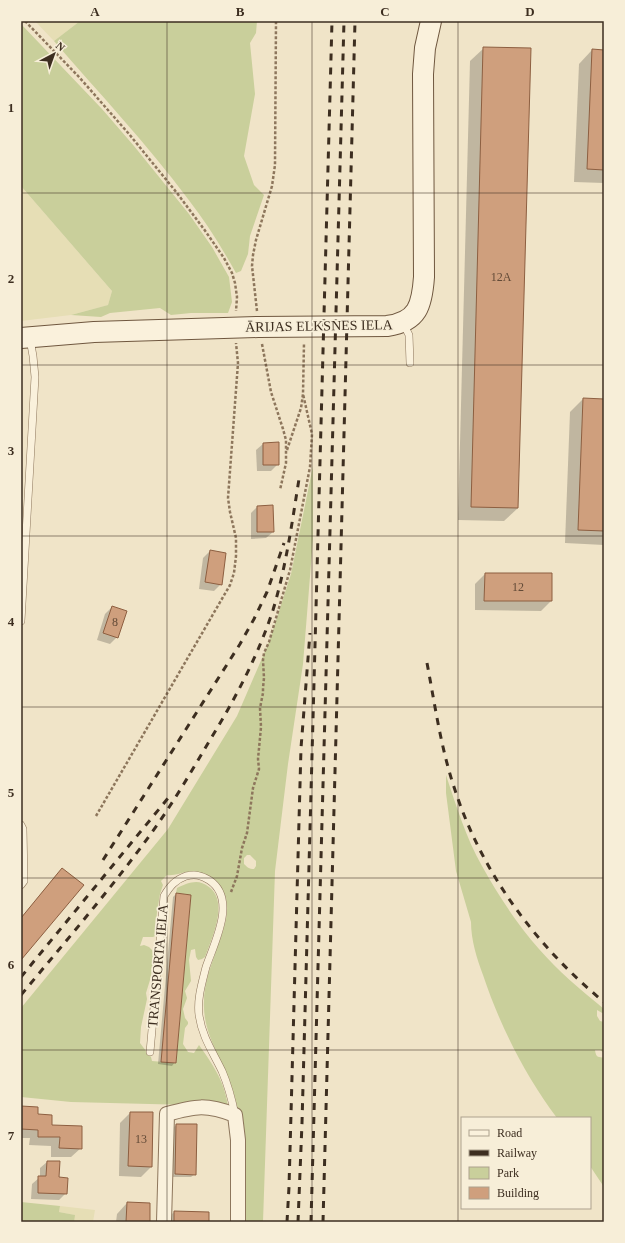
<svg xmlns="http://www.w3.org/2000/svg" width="625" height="1243" viewBox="0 0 625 1243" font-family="Georgia,serif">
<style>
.farmland{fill:#e6deb5}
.green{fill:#c9cf9b;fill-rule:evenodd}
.shadow{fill:#0003}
.building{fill:#cf9f7d;stroke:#8d5f41}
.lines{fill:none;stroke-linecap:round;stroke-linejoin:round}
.lane-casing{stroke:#8d765c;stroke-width:8}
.street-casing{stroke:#8d765c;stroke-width:16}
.secondary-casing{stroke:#6f573f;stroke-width:22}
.path{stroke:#8d765c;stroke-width:2.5;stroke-dasharray:3 2;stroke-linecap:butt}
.lane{stroke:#faf1dc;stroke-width:7}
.street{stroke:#faf1dc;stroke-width:14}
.secondary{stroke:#faf1dc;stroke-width:20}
.rail{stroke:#3d2e20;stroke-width:3;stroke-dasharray:7 7;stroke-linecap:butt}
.grid{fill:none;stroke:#3d2e20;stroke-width:1;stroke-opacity:0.55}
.labels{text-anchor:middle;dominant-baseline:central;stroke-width:3.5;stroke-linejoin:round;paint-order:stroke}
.number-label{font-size:12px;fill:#624a37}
.street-label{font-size:14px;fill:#3d2e20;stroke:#f7eed8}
.neatline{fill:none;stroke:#3d2e20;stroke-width:1.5}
.grid-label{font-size:13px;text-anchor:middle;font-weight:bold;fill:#3d2e20}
</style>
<rect width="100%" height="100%" fill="#f0e4c8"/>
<!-- farmland -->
<g class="farmland">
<polygon points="35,21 80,21 54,41"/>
<polygon points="21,186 112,291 108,305 71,315 21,321"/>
<polygon points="60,1206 95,1210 93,1222 74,1222 74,1215 59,1212"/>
</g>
<!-- green -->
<g class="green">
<path d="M80,21h177l-1,12 -6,10 5,51 -11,62 10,29 10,10 -14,41 -2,18 -7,17 -5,2c-14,-25 -30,-51 -48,-74 -41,-55 -89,-106 -134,-158z"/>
<polygon points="21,24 102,109 134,146 189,214 212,247 229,277 232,302 228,313 191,313 171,315 160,308 110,313 101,317 71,315 108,305 112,291 21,186"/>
<path d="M313,466v73l-10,125 -15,100 -13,107 -12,351h-21c-1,-21 -1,-42 -1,-64 -1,-20 -1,-40 -6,-60 -8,-33 -33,-61 -31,-97 0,-15 5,-30 10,-44 6,-19 19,-44 10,-64 -7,-14 -21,-24 -37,-21 -7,1 -13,4 -20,3l-6,6 2,4 -3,9 -3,18 -2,24 -2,1h-10l-3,9 4,-1 5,2 3,3 2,9 -4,21 -4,13 1,6 -6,28 -1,16 6,8 5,6 1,4 24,2 15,-168 -15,-2 1,-5c11,-5 21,-10 32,-1 20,15 3,51 -4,70l-3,2 -4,1 -2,-3 -1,-8 -4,1 -2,10 2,21 -6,10 2,7 -4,11 2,9 3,4v2l-3,4 -2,16 5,8 6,1 5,-8c14,20 25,35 29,61l-157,-4 -50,-5v-89l147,-179 69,-113 32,-74 22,-68zM247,855h3l6,6v5l-2,3c-5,0 -7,-2 -10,-5v-6z"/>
<path d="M446,775c10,30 20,63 36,91 16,29 35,58 57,83 19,22 42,41 65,60v5l-7,-4v6l3,5 4,1v31l-4,-3h-5c1,9 4,6 9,8v129l-14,-21v-48h-33c-32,-43 -57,-92 -74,-143 -6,-16 -12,-35 -12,-53l-15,-51 -10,-78z"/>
<polygon points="21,1202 60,1206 59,1212 75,1215 74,1222 21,1222"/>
</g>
<!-- shadow -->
<g class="shadow">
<polygon points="484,48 530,49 518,508 504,521 458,520 470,61"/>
<polygon points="592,50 604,51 604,183 574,182 579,64"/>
<polygon points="583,399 604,400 604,545 565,543 570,412"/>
<polygon points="263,444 278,464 271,471 257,471 256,450"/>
<polygon points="257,507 273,532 266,538 251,539 251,513"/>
<polygon points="210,551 221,584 214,591 199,589 203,558"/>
<polygon points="485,574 551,601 541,611 475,610 475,584"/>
<polygon points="112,607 117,637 110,644 97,640 105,614"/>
<polygon points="62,869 21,958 21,918 52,880"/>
<polygon points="176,894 175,1062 172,1066 158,1064 173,897"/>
<polygon points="21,1107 37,1115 81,1148 71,1157 51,1157 51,1146 29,1145 30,1138 21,1138"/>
<polygon points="130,1113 151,1167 141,1177 119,1176 120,1123"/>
<polygon points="176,1125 195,1174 191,1177 172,1177 173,1128"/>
<polygon points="47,1162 66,1193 59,1200 31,1199 32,1184 40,1177 40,1168"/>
<polygon points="127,1203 149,1222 116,1222 117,1214"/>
<polygon points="174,1212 193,1222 171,1222 171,1215"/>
</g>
<!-- building -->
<g class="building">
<polygon points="483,47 531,48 518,508 471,507"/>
<polygon points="592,49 604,50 604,170 587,169"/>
<polygon points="583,398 604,399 604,531 578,530"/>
<polygon points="279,442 279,465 263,465 263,443"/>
<polygon points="273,505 274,532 257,532 257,506"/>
<polygon points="210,550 226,553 222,585 205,582"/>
<polygon points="485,573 552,573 552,601 484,601"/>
<polygon points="112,606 127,611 118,638 103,633"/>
<polygon points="62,868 84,885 21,960 21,918"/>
<polygon points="176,893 191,895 176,1063 161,1062"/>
<polygon points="21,1106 38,1107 38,1114 52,1115 52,1125 82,1126 82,1149 59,1148 60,1137 38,1137 38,1130 21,1129"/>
<polygon points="130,1112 153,1112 152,1167 128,1166"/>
<polygon points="176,1124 197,1124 196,1175 175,1174"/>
<polygon points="47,1161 60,1161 59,1177 68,1178 67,1194 38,1193 38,1176 46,1176"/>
<polygon points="127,1202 150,1203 150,1222 126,1222"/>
<polygon points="174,1211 209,1212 209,1222 174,1222"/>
</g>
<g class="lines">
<defs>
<g id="lane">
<polyline points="403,323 409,335 410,363"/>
<polyline points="21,621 35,377 33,356 30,339"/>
<polyline points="21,825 23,829 24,881 21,885"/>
<path d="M150,1052l14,-156c6,-10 11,-16 22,-20 9,-2 15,-1 23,4 29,19 5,63 -3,87 -4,16 -9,32 -7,48 3,22 14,37 23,56 6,14 10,29 13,44"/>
</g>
<path id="street" d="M164,1222l3,-108c29,-8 39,-10 68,1l3,25v82"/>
<path id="secondary" d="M21,338l73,-6 164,-5 129,-1c31,-4 35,-21 37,-49l-1,-203 2,-26 6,-27"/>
</defs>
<!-- lane casing -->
<use href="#lane" class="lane-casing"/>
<!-- street casing -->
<use href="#street" class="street-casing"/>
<!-- secondary casing -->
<use href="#secondary" class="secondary-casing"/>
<!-- path -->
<g class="path">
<polyline points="25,21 79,77 129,134 177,193 206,232 224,258 232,273 235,283 237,297 236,311"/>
<polyline points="257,311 252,266 253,255 256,240 272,186 275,165 276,21"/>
<polyline points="262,344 271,392 283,429 286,440 286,463 280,490"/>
<polyline points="287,450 301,408 303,394 304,343"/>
<polyline points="96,816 230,585 234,573 236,556 236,538 230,512 228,498 238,363 236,343"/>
<polyline points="231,892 237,876 242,848 247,833 253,788 259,769 258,759 261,727 260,708 263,693 263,688 264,678 263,660 264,653 269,642 290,570 310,467 312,434 303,394"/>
</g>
<!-- lane -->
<use href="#lane" class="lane"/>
<!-- street -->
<use href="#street" class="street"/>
<!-- secondary -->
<use href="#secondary" class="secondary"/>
<!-- rail -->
<g class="rail">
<path d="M427,663c8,42 14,86 28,127 27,83 81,156 149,212"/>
<polyline points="103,860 240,644 254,619 267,592 284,543"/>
<polyline points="21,977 169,797"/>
<path d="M21,995c44,-53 89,-105 129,-160 22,-30 41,-63 60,-95 25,-41 48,-84 63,-130 13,-43 19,-87 26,-131"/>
<polyline points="287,1222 289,1187 301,748 310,633"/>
<polyline points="298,1222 302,1123 332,21"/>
<polyline points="311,1222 344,21"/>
<polyline points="323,1222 355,21"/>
</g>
</g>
<!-- grid -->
<path class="grid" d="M167,21v1201M312,21v1201M458,21v1201M21,193h583M21,365h583M21,536h583M21,707h583M21,878h583M21,1050h583"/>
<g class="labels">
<!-- number labels -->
<g class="number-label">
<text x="501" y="277">12A</text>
<text x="518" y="587">12</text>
<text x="115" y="622">8</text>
<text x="141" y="1139">13</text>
</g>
<!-- street labels -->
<g class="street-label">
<text transform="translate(319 326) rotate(-1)">ĀRIJAS ELKSNES IELA</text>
<text transform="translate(158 966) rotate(-85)">TRANSPORTA IELA</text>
</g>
</g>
<!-- border -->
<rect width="625" height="1243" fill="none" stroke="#f7eed8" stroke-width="44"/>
<!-- legend -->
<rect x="461" y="1117" width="130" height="92" fill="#f7eed8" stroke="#ada18e"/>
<rect x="469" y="1130" width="20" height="6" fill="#faf1dc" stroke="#ada18e"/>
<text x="497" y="1137" font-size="12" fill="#3d2e20">Road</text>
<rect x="469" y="1150" width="20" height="6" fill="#3d2e20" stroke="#ada18e"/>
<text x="497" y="1157" font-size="12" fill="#3d2e20">Railway</text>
<rect x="469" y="1167" width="20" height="12" fill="#c9cf9b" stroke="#ada18e"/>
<text x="497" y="1177" font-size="12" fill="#3d2e20">Park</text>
<rect x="469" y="1187" width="20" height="12" fill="#cf9f7d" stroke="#ada18e"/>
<text x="497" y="1197" font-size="12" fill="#3d2e20">Building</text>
<!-- north arrow -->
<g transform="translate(54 54) rotate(41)" stroke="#f7eed8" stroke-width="3" paint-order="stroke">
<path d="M0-3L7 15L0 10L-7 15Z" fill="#3d2e20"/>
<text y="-6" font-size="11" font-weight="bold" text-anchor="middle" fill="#3d2e20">N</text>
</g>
<rect x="22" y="22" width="581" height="1199" class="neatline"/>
<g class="grid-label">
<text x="95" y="16">A</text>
<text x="240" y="16">B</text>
<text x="385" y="16">C</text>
<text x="530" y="16">D</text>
<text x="11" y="112">1</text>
<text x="11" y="283">2</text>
<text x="11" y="455">3</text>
<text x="11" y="626">4</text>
<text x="11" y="797">5</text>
<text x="11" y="969">6</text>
<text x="11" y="1140">7</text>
</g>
</svg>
